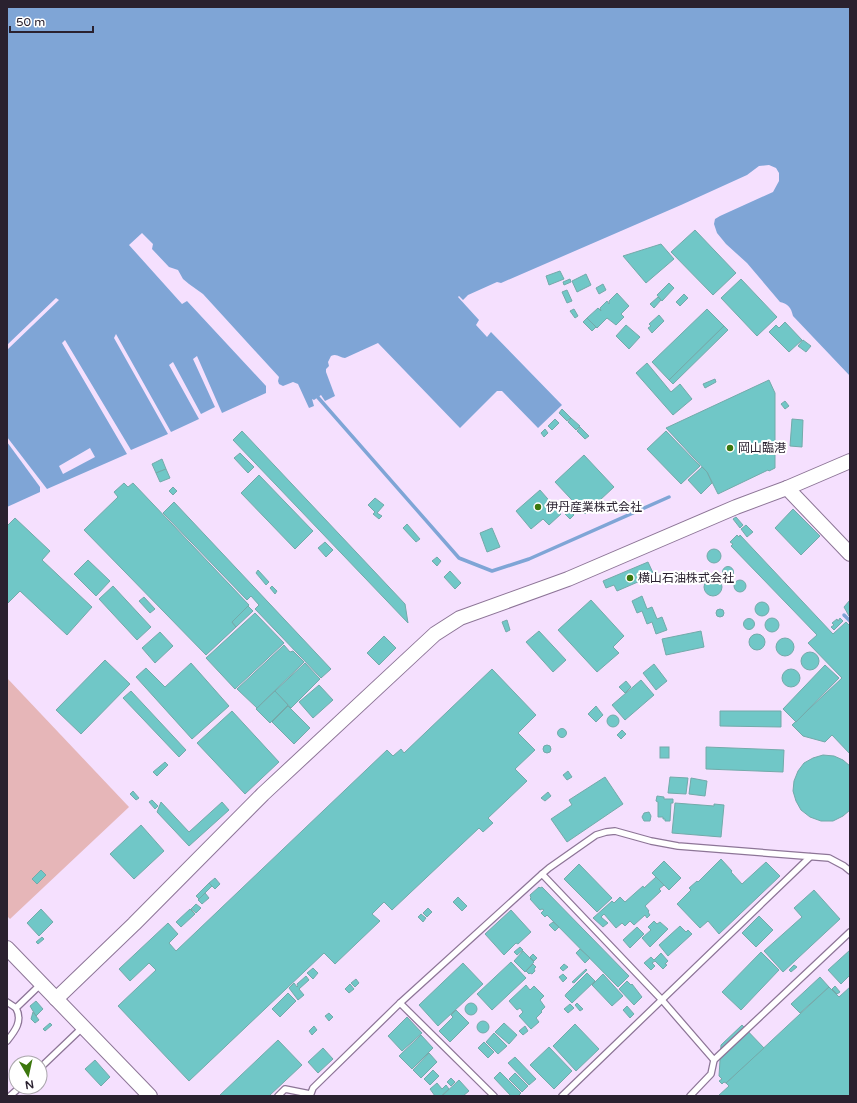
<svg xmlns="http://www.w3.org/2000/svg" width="857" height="1103" viewBox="0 0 857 1103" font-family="'Varela Round','Noto Sans JP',sans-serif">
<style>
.green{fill:#e6b6b8}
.water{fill:#7fa5d6;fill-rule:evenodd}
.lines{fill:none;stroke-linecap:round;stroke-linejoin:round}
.stream{stroke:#7fa5d6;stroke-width:3.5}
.building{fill:#70c7c7;stroke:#73aaaa}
.service-casing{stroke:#8d7597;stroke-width:8}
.tertiary-casing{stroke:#8d7597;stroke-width:16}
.service{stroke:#fff;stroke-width:5.5}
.tertiary{stroke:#fff;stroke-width:14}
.poi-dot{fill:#3c770d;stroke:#fff;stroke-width:1.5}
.labels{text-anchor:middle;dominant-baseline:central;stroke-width:4;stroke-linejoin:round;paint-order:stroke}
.poi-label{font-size:12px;fill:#2a212f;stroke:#fff;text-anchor:start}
</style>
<rect width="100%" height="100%" fill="#f5e0fe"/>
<!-- green -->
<polygon class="green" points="7,678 129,807 10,919 7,916"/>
<!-- water -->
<g class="water">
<path d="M7,7h843v369l-57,-60c-2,-9 -5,-12 -13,-14l-33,-39 -21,-19 -9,-11 -3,-9 1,-5 5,-3 53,-24 6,-11v-8l-3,-5 -7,-3 -10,1 -12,9 -66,30 -180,78 -4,-1 -29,13 -5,5 -4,-4 -1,1 21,23 -3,5 11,12 4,-5 71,73 -24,23 -36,-37h-5l-37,37 -82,-85 -33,15c-5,0 -8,-5 -14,-2l-3,6 1,4 -3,3v3l9,24 -10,5 -4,-6 -7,5 -2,-1 2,7 -5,2 -11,-24 -5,-2 -10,4 -4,-2 -1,-3 1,-4 -76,-83 -14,-10 -6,-5 -5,-9 -9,-3 -17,-18 1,-5 -11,-11 -13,12 53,59 5,-3 79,85v7l-44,20 -25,-57 -4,3 22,48 -14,7 -28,-52 -4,3 30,54 -28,13 -55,-98 -2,4 54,96 -37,16 -66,-110 -3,3 65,111 -80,35 -40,-52v-87l52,-50 -3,-2 -49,47zM90,448l5,9 -32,17 -4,-8z"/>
<polygon points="7,442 40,487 40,492 7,507"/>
</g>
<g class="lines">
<!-- stream -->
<g class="stream">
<polyline points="315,394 459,558 492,571 529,559 669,497"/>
<polyline points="844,615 850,621"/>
</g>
</g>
<!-- building -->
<g class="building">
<polygon points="695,230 736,273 713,295 671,252"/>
<polygon points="661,244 674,259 646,283 623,256"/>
<polygon points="560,271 564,279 549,285 546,276"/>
<polygon points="586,274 591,285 577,292 572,281"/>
<polygon points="570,279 571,282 564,285 563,282"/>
<polygon points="741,279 777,317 757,336 721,298"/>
<polygon points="669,283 674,288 662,301 657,295"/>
<polygon points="603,284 606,290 599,294 596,288"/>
<polygon points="567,290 572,301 567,303 562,292"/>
<polygon points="617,293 629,306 621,314 624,317 616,325 607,318 597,328 587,318 598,308 601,311 600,308 607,301 609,304 609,301"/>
<polygon points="684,294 688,298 680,306 676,302"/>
<polygon points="658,297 661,300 654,308 650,304"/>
<polygon points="574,309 578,316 575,318 570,311"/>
<polygon points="707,309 724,326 669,380 652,362"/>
<polygon points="659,315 664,321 652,333 648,328 651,326 649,324"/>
<polygon points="587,318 596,327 592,331 583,322"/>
<polygon points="785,322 802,340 789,352 769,332 776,325 779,328"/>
<polygon points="626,325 640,337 629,349 616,336"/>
<polygon points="724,326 728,330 673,384 669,380"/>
<polygon points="803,340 811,346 806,352 798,346"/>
<polygon points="647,363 671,392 680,384 692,399 673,415 636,373"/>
<polygon points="715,379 716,382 705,388 703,384"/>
<polygon points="769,380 775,393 775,468 769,471 768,470 718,494 707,472 666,428"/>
<polygon points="785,401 789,406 785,409 781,404"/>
<polygon points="562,409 571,418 567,421 559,413"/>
<polygon points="571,418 580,426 576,430 568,422"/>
<polygon points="555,419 559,423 552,430 548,426"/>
<polygon points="792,419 803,420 802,447 790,446"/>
<polygon points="580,427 589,436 585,439 577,431"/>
<polygon points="545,429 548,433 544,437 541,433"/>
<polygon points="242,431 405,604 408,623 233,440"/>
<polygon points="666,431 700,466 681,484 647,449"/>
<polygon points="240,453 254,467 248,473 234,458"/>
<polygon points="584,455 614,487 585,514 555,482"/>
<polygon points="162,459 166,469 156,473 152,464"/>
<polygon points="702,467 707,472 712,483 701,494 688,480"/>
<polygon points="166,469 170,478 160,482 156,473"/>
<polygon points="259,475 313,531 295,549 241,493"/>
<polygon points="124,483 128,487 133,483 249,605 232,622 236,627 206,655 84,530 118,497 114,492"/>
<polygon points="173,487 177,491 173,495 169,491"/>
<polygon points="540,490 561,514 549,525 543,519 531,529 516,511"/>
<polygon points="375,498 384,505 377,513 382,516 379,519 373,514 375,512 368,505"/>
<polygon points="174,502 331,669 321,678 255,609 259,605 251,596 247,600 163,513"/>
<polygon points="793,509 820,536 801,555 775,528"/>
<polygon points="569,510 574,515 570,519 565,514"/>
<polygon points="736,517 743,525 740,528 733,519"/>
<polygon points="15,518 50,551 42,560 92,607 67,635 20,591 7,604 7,526"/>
<polygon points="407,524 420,539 416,542 403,528"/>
<polygon points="746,525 753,532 747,537 741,529"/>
<polygon points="492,528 500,547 487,552 480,533"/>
<polygon points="737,535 739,537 740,535 833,634 846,622 850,626 850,754 832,735 825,742 803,736 792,725 842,678 808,643 817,635 731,546 733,544 730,542"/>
<polygon points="325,542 333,550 326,557 318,548"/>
<circle cx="714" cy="556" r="7"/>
<polygon points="437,557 441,561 437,566 432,561"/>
<polygon points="88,560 110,581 96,596 74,574"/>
<polygon points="648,562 654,575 617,591 614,585 606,588 603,581"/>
<circle cx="728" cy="572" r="5.5"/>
<polygon points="258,570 269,582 266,585 256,573"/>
<polygon points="450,571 461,583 455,589 444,577"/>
<circle cx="713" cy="587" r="9"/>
<circle cx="740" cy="586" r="6"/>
<polygon points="113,586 151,627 137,640 99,599"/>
<polygon points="272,586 277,591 275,594 270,588"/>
<polygon points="642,596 647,609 652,607 657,619 662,617 667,630 656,634 652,622 647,624 642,611 637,613 632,601"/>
<polygon points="144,597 155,609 150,613 139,601"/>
<polygon points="591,600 624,636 613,647 619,653 597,672 558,630"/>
<polygon points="850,600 850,615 849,616 844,607"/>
<circle cx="762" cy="609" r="7"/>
<polygon points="248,606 253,611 236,627 232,622"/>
<circle cx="720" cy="613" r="4"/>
<polygon points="255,613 284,643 235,689 206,658"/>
<polygon points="840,618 843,621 834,630 831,627 834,625 832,623 837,619 838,621"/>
<circle cx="772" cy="625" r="7"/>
<circle cx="749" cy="624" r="5.5"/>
<polygon points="507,620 510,630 506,632 502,622"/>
<polygon points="539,631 566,660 553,672 526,642"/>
<polygon points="701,631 704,647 666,655 662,639"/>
<polygon points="160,632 173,646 155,663 142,648"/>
<circle cx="757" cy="642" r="8"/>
<polygon points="384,636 396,648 379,665 367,653"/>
<circle cx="785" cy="647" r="9"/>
<polygon points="284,645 290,652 293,651 304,662 257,708 237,689"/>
<circle cx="810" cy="661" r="9"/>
<polygon points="105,660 130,684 81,734 56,710"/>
<polygon points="191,663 229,706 192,739 136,677 146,668 165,687"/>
<polygon points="305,663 320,679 291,708 275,691"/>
<polygon points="654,664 667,681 656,690 643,673"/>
<polygon points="825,665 839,678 796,722 783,709"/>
<polygon points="492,669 536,715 518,733 535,750 515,769 527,781 488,818 493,823 483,832 479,828 392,910 384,902 372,914 380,921 335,964 324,953 189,1081 118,1006 156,970 149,963 130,981 119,969 168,923 178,934 169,943 176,951 387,750 393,756 401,749 404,753"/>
<circle cx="791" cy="678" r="9"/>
<polygon points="641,680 654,695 625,720 612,705"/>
<polygon points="626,681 631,687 625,693 619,687"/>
<polygon points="319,685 333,700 313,718 299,702"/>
<polygon points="131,691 186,750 179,757 123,698"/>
<polygon points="275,691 288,705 270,723 256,709"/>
<polygon points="288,706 310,728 294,744 272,722"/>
<polygon points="596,706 603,715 596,722 588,714"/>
<polygon points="232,711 279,762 245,794 197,743"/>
<polygon points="720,711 781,711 781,727 720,726"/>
<circle cx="613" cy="721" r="6"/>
<circle cx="562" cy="733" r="4.5"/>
<polygon points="622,730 626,734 621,739 617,735"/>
<circle cx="547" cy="749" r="4"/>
<rect x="660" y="747" width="9" height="11"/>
<polygon points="706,747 784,750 783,772 706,769"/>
<polygon points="823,755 834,756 843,760 850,766 850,810 843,816 833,821 821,821 810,817 801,810 796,801 793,791 794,781 798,771 804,763 813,758"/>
<polygon points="165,762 168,765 157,776 153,772"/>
<polygon points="568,771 572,777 567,780 563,775"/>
<polygon points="605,777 623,804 567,842 551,819 572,805 569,800"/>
<polygon points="670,777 688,778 686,794 668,793"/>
<polygon points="691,778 707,781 705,796 689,794"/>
<polygon points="133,791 139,798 136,800 130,794"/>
<polygon points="548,792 551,796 545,801 541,798"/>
<polygon points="657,796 664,797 664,799 673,799 673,803 671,803 670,821 665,821 665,819 663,819 663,817 658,817 658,802 656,801"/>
<polygon points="152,800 158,806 155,809 149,802"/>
<polygon points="161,802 189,832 222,802 229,810 189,846 157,812"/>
<polygon points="675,803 714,806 714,804 724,805 721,837 672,833"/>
<polygon points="649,812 651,816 650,821 644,821 642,817 644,813"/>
<polygon points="141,825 164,851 134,879 110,854"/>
<polygon points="721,859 732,871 731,872 742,884 766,862 780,876 719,934 708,921 700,928 677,904 691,890 689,888 697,881 698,882"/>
<polygon points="664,861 681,878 669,890 652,873"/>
<polygon points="579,864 612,898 597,912 564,879"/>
<polygon points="41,870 46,875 37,884 32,879"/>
<polygon points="656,877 664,885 659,889 661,891 645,906 649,911 648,912 650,915 647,918 645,915 634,925 630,921 625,926 622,923 616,928 604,914 601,917 608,923 603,927 593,918 612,901 614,903 620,897 625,902 643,886 644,888"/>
<polygon points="215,878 220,884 215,889 209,883"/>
<polygon points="209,883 212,886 199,899 196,896"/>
<polygon points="539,887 540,888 542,887 629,976 618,987 547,915 545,917 541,913 544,910 542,909 540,910 530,899 531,898 530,895"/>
<polygon points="814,890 840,919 783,972 764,951 802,917 794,908"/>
<polygon points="205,893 209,898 202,904 198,900"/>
<polygon points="458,897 467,906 462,911 453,902"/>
<polygon points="196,904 201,908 196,913 191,909"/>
<polygon points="428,908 432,912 427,917 423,913"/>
<polygon points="41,909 53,922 39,936 27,923"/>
<polygon points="190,909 195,914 181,927 176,922"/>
<polygon points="511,910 531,932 518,944 516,943 504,955 485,934"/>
<polygon points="421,914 426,918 423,922 418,917"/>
<polygon points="759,916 773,930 756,947 742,933"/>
<polygon points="654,921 657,924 660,922 668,929 650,947 642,938 651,930 648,927"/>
<polygon points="553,922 559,927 555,931 549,925"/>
<polygon points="680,926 686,932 688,930 692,934 668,956 659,945"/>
<polygon points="637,927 644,934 630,948 623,940"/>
<polygon points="42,937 44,939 38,944 36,942"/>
<polygon points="520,947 523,950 517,955 514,952"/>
<polygon points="580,949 590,958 585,963 576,953"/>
<polygon points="850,950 850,975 841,984 828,970"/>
<polygon points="523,951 534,962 525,972 514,961"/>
<polygon points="761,952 779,970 741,1010 722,992"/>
<polygon points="661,953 668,961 665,964 667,965 663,969 655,961 652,963 655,966 651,970 644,963 651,957 654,960"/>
<polygon points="533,954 537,958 534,961 530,957"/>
<polygon points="511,962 526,978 492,1010 477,994"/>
<polygon points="463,963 483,984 438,1026 419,1005"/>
<polygon points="533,964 536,967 534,969 535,971 532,974 530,973 529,974 526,971"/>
<polygon points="564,964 568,967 563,971 560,968"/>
<polygon points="794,965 797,967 791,972 789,970"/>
<polygon points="313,968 318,973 313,979 307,973"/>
<polygon points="586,969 587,970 574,983 572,982"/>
<polygon points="587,973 595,981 572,1003 565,996 566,994"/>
<polygon points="563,974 567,978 563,982 559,977"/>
<polygon points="603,974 623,996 612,1006 592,985"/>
<polygon points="306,976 309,980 299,989 304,995 298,1000 289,988 294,983 297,987 298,986 297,984"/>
<polygon points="820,977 829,987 800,1013 791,1004"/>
<polygon points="356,979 359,983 355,987 351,983"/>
<polygon points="627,981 631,985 632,984 642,997 634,1005 619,989"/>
<polygon points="350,984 354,989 349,993 345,989"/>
<polygon points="526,985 530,990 534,986 544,996 540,1000 545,1007 541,1011 542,1012 536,1018 539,1022 531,1029 519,1016 523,1012 520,1008 517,1010 509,1001"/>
<polygon points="835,986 840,992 837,994 832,989"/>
<polygon points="829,987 839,997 850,987 850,1096 718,1096 729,1086 726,1083"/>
<polygon points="288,993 296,1001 280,1017 272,1009"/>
<polygon points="36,1001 43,1009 36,1016 30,1006"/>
<circle cx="471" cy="1009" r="6"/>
<polygon points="577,1003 583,1009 580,1011 575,1005"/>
<polygon points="570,1004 574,1008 568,1013 564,1009"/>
<polygon points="627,1006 634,1014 630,1018 623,1010"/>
<polygon points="456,1010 469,1023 450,1042 439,1031 453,1017 451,1015"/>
<polygon points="33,1012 39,1020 35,1023 31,1019"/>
<polygon points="329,1013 333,1017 329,1021 325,1016"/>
<polygon points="407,1017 422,1033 402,1051 388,1036"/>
<circle cx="483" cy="1027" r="6"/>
<polygon points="50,1023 52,1025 45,1031 43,1029"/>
<polygon points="504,1023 517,1035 509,1044 495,1032"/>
<polygon points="575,1024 599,1049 576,1071 553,1046"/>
<polygon points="742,1025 764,1048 726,1083 724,1082 722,1084 719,1081 722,1079 719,1076 721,1045"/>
<polygon points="314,1026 317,1030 312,1035 309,1031"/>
<polygon points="525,1026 528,1031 523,1035 519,1031"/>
<polygon points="494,1033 507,1046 498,1054 486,1042"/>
<polygon points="421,1035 433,1048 412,1069 399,1056"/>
<polygon points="278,1040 302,1065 269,1096 219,1096"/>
<polygon points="484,1042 494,1052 488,1058 478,1048"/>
<polygon points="549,1047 572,1071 554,1089 530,1065"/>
<polygon points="323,1048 333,1059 318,1073 308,1062"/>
<polygon points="429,1053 437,1062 421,1078 413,1070"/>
<polygon points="515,1057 536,1079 529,1085 508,1063"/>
<polygon points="95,1060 110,1077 101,1086 85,1069"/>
<polygon points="433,1070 439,1076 430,1085 424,1079"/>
<polygon points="500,1072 521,1093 518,1096 511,1096 494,1078"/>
<polygon points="515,1073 528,1086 522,1092 509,1079"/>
<polygon points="451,1078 455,1082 451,1086 447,1082"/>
<polygon points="459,1080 469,1091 463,1096 442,1096"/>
<polygon points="437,1083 442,1089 446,1085 449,1089 441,1096 435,1096 430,1089"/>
</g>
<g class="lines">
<defs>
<g id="service">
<polyline points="542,874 549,868 596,835 606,832 615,831 651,841 678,846 829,858 844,866 850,871"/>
<polyline points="7,1002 16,1008"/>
<polyline points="400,1003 494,1096"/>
<path d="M7,1041c8,-10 16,-20 9,-33l25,-24"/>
<polyline points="40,1068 83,1027"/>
<polyline points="10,1096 20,1087"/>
<polyline points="278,1096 285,1089 310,1094"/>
<polyline points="310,1096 313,1088 400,1003 542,874 662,1000 714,1060"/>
<polyline points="562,1096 810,857"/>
<polyline points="690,1096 711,1074 714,1060 850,932"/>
</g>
<g id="tertiary">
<polyline points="787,488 850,554"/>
<polyline points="7,948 150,1096"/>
<polyline points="56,999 134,924 263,794 435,634 460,618 568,579 736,507 787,488 850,461"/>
</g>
</defs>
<!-- service casing -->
<use href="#service" class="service-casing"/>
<!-- tertiary casing -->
<use href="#tertiary" class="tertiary-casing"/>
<!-- service -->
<use href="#service" class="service"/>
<!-- tertiary -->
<use href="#tertiary" class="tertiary"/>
</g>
<!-- markers -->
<g class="poi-dot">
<circle cx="730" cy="448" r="4"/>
<circle cx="538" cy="507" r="4"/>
<circle cx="630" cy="578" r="4"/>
</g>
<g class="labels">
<!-- poi labels -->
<g class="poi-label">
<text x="738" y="448">岡山臨港</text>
<text x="546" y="507">伊丹産業株式会社</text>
<text x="638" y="578">横山石油株式会社</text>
</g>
</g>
<!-- border -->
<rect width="857" height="1103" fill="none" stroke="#2a212f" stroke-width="16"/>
<!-- north arrow -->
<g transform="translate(28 1075) rotate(171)"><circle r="19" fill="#ffffff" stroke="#aaa6ac"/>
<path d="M0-3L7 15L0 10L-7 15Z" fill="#3c770d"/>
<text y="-6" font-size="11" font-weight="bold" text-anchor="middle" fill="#2a212f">N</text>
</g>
<!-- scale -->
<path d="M10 26v6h83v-6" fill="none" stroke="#2a212f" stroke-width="2"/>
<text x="16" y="26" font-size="12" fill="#2a212f" stroke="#ffffff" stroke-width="3" paint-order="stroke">50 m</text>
</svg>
